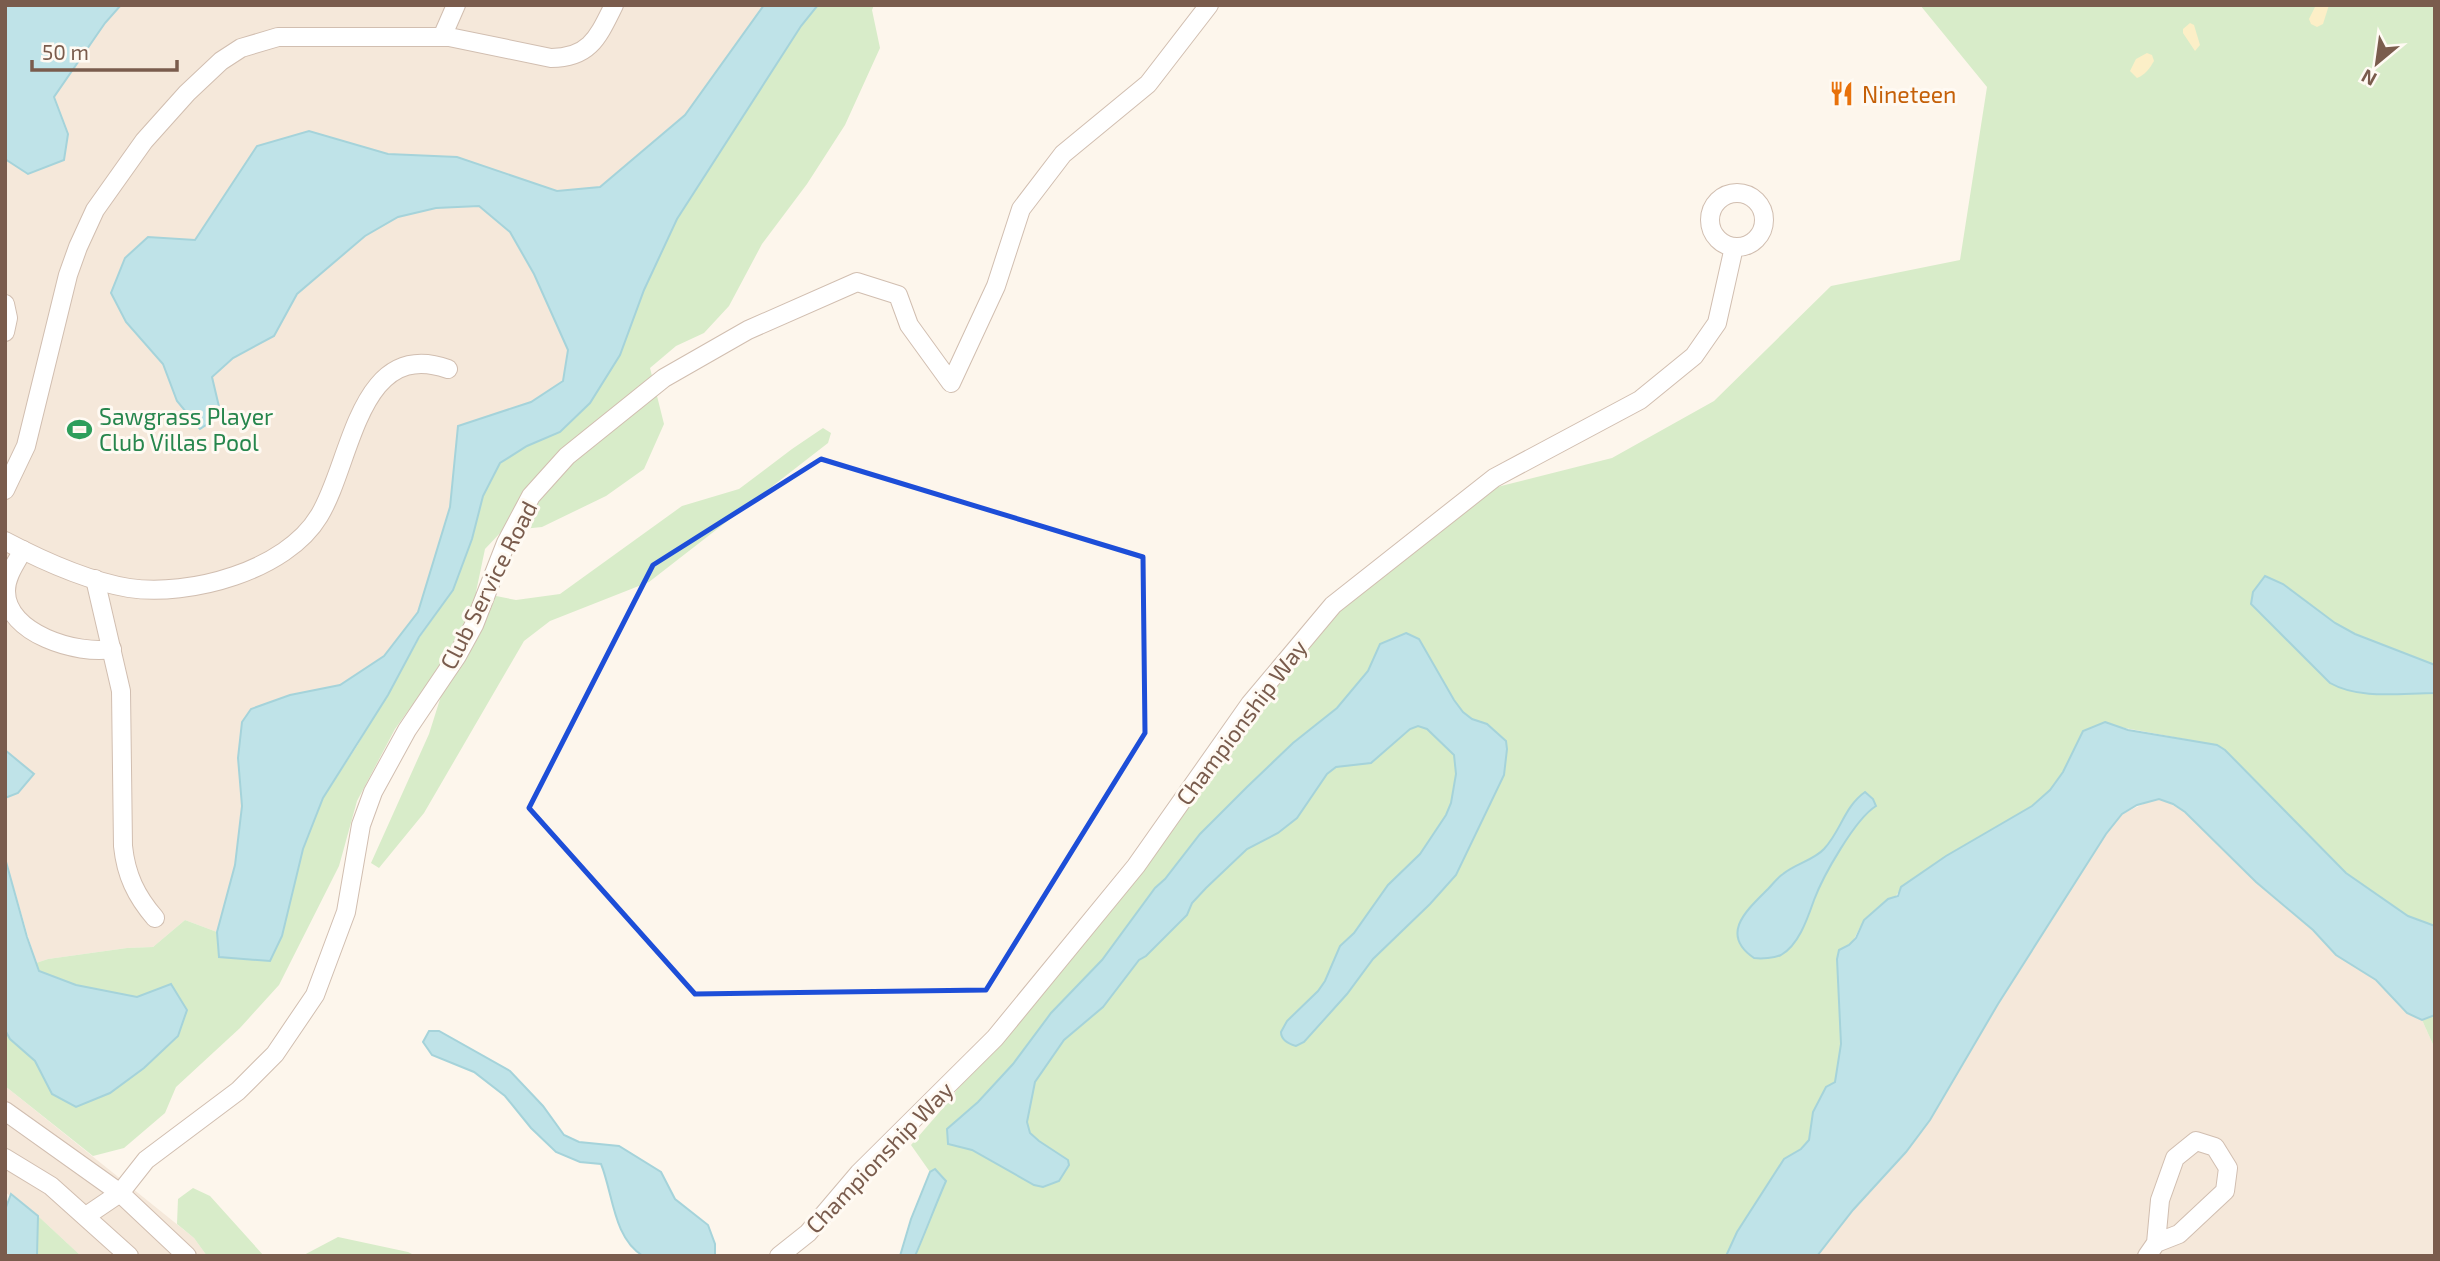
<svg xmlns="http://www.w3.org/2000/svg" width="2440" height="1261" viewBox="0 0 2440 1261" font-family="'Exo 2',sans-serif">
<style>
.residential{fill:#f5e8da}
.green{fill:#d8ecc9}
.sand{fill:#fcefc7}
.water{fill:#bfe3e8;stroke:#a5d3da;stroke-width:2}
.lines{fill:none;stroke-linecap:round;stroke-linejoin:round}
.minor-casing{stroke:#d1beb0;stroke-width:20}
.minor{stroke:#fff;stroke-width:18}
.marked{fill:none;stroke:#1d4ed8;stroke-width:5;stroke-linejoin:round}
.labels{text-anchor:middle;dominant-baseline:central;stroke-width:6;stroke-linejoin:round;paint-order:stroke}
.food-label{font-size:23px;fill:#c56008;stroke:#fffaf3;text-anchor:start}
.leisure-label{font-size:23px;fill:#27864d;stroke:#fffaf3;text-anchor:start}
.street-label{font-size:23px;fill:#7a5c4d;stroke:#fffaf3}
</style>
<rect width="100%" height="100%" fill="#fdf6ec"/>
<!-- residential -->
<g class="residential">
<polygon points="121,5 764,5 685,115 600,187 557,191 457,157 388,154 309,131 257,146 195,240 148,237 126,322 163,364 177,401 221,415 211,378 233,358 274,336 296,294 365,236 398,217 436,208 479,206 510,232 534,274 568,350 563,381 531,402 458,426 450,507 418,612 384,656 340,685 290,695 239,742 242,806 235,865 217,932 185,920 153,947 127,948 48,959 36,963 5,858 5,798 18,793 34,774 5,750 5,159 28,174 68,134 54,97 105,23"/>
<polygon points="2152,800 2164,800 2185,812 2256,882 2313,930 2336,955 2376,980 2407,1013 2422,1020 2435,1049 2435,1256 1817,1256 1853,1210 1906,1152 1930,1120 1998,1004 2106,834 2122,814"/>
<polygon points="5,1086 194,1238 207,1256 81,1256 38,1216 5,1192"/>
</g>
<!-- green -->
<g class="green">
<polygon points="818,5 874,5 872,10 880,48 845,125 807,184 762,244 729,306 704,333 676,346 650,368 664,424 644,469 606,496 542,527 502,531 485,549 476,592 516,600 560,594 682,506 739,489 792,449 823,428 831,433 828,443 649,582 550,621 524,641 424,813 379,868 371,863 429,734 441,696 418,697 395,729 357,801 339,866 279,985 240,1028 176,1087 165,1113 124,1148 93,1156 5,1086 5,1030 10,1039 35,1061 52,1094 110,1093 144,1068 178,1036 171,984 138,997 76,985 39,971 36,963 48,959 127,948 153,947 185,920 217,932 219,957 270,961 282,936 303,849 323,798 357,746 420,637 453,590 472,539 483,496 500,462 527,446 560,432 620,355 644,290 677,219 801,26"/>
<path d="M1920,5h515v921l-27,-10 -62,-43 -121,-123 -8,-5 -103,-19 -31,5 -20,41 -13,18 -18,16 -86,50 -45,31c-6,17 -26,20 -37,34 -10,13 -6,21 -25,29l-2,9 4,85 -6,38 -9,5 -13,25 -4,28 -8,9 -17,10 -47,73 -11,24h-811l31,-75 -11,-12 -5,3 -19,-27 39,-45 10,-15 238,-307 113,-138 72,-77 74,-66 155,-39 102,-57 117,-115 129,-26 27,-173z"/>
<polygon points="2435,1015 2435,1049 2422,1020"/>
<polygon points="193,1188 210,1196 264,1256 207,1256 194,1238 177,1224 178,1199"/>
<polygon points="38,1216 81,1256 37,1256"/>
<polygon points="338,1237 408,1252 416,1256 302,1256"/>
</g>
<!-- sand -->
<g class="sand">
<polygon points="2316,5 2329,5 2323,24 2317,27 2311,24 2309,19"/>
<polygon points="2190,23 2194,25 2200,45 2195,51 2183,33 2183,29"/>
<path d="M2147,53l5,2 2,6c-4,7 -9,14 -17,17l-7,-7 6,-12z"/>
</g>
<!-- water -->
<g class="water">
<polygon points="5,5 121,5 105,23 54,97 68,134 64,160 28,174 5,159"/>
<polygon points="764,5 818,5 801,26 677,219 644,290 620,355 590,403 560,432 527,446 500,463 483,496 472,539 453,590 419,637 388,695 323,798 303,849 282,936 270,961 219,957 217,932 235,865 242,806 238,758 242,722 251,709 290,695 340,685 384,656 418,612 450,507 458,426 531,402 563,381 568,350 534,274 510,232 479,206 436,208 398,217 365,236 297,294 274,336 233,358 212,377 221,415 200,429 177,401 163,364 126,322 111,293 125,258 148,237 195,240 257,146 309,131 388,154 457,157 557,191 600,187 685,115"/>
<path d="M2265,576l18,8 52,39 20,11 80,31v28c-34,0 -75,7 -105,-10l-79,-79 2,-12z"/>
<path d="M1406,633l13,6 35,61 9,12 9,7 15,5 19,17 1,8 -3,26 -48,100 -26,29 -57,55 -26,35 -43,48 -8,4c-7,-2 -15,-6 -15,-14l6,-11 31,-30 7,-10 15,-35 14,-13 34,-48 32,-31 26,-39 5,-12 5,-29 -2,-19 -27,-26 -9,-3 -8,3 -39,34 -35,4 -9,7 -30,44 -19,15 -31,16 -41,39 -14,15 -5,12 -41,41 -7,4 -36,47 -39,33 -29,42 -8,40 3,11 9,8 29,19 1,5 -10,16 -16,6 -9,-2 -62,-35 -24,-6 -1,-15 31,-27 35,-38 38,-51 51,-53 53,-72 10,-9 35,-45 47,-47 46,-44 44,-35 31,-37 12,-27z"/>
<polygon points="2105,722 2128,730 2217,745 2225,750 2346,873 2408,916 2435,926 2435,1015 2422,1020 2407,1013 2376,980 2336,955 2313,930 2256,882 2185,812 2173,804 2159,799 2137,805 2122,814 2106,834 1998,1004 1930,1120 1906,1152 1853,1210 1817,1256 1726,1256 1737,1232 1784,1159 1801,1149 1809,1140 1813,1112 1826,1087 1835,1082 1841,1044 1837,959 1839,950 1849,945 1856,938 1864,920 1888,899 1898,896 1901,887 1946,856 2032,806 2050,790 2063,772 2083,731"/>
<polygon points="5,750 34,774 18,793 5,798"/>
<path d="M1865,792l8,7 3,7c-21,13 -53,70 -62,94 -6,17 -15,45 -33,55 -7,3 -19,4 -27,3 -35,-24 -7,-48 14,-69 5,-5 9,-11 15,-15 12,-10 31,-14 41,-25 17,-18 20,-42 41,-57z"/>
<polygon points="5,858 27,937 39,971 76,985 137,997 171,984 187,1010 178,1036 144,1068 110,1093 76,1107 52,1094 35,1061 10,1039 5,1030"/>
<path d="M429,1031h10l71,40 33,35 21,29 15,7 40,4 42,26 14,27 33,26 7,19v12h-72c-30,-18 -30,-63 -42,-92l-21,-2 -24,-10 -25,-24 -26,-32 -31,-24 -42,-17 -9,-13z"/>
<path d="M935,1169l11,12c-11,25 -20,50 -31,75h-15l11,-37 19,-47z"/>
<polygon points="11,1194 38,1216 37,1256 5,1256 5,1210"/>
</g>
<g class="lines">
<defs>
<g id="minor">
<polyline points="442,37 456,5"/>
<circle cx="1737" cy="220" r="27"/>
<polyline points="5,304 8,318 5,332"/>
<path d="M5,490l21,-44 42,-171 10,-28 17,-37 49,-69 43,-48 34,-32 20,-13 37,-11h171l102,21c39,0 47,-21 63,-53"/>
<path d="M5,541c38,20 82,40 124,47 60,9 157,-17 190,-72 33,-53 39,-179 129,-147"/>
<path d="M23,550c-7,13 -17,26 -17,41 0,43 72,64 106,58"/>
<path d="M95,579l26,112 2,155c3,29 13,50 32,72"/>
<polyline points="5,1111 120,1193 187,1256"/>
<polyline points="5,1158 51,1186 129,1256"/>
<polyline points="86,1216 120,1193 146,1160 238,1091 275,1054 315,995 346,912 361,825 373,792 407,730 457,656 474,625 506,543 531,496 567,456 664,378 748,330 857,282 898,295 909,325 951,383 996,286 1021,209 1063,154 1148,84 1209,5"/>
<polyline points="779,1256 808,1233 859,1173 995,1038 1136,866 1250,704 1333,605 1494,478 1640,400 1694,356 1717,323 1734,247"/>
<polyline points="2147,1256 2156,1243 2160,1200 2175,1158 2196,1141 2215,1147 2228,1168 2225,1191 2179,1234 2156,1243"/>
</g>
</defs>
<!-- minor casing -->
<use href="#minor" class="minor-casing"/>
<!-- minor -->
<use href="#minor" class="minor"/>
</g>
<!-- marked area -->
<path class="marked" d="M821,459l322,98 2,176 -159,257 -291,4 -166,-186 124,-243z"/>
<!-- icons -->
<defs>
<symbol id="restaurant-bare" viewBox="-9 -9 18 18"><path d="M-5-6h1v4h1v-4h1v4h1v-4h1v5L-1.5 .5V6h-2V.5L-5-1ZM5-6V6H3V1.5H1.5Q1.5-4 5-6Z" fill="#e8710a" stroke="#fffaf3" stroke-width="2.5" paint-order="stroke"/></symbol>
<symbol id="stadium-bare" viewBox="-9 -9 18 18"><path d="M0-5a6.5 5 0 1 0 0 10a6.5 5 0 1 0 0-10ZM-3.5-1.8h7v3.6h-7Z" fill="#2e9e5b" stroke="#fffaf3" stroke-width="2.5" paint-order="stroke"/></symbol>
</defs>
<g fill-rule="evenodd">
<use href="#restaurant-bare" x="1824" y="76" width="35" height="35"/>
<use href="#stadium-bare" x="62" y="412" width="35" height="35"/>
</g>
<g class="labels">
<!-- food labels -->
<g class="food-label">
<text x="1862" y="94">Nineteen</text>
</g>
<!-- leisure labels -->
<g class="leisure-label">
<text x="99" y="416">Sawgrass Player<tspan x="99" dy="26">Club Villas Pool</tspan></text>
</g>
<!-- street labels -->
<g class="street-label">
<text transform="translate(488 585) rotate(-63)">Club Service Road</text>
<text transform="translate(1241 722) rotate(-53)">Championship Way</text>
<text transform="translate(879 1157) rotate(-46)">Championship Way</text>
</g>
</g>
<!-- border -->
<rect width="2440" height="1261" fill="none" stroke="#7a5c4d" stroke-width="14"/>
<!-- north arrow -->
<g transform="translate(2377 63) rotate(209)" stroke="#fffaf3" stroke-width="5" paint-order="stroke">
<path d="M0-5L12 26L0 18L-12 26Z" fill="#7a5c4d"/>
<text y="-10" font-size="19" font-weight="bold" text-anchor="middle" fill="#7a5c4d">N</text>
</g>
<!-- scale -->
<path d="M32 60v10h145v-10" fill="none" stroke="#7a5c4d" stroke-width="3.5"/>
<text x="42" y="60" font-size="21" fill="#7a5c4d" stroke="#fffaf3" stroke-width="5" paint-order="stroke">50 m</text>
</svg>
